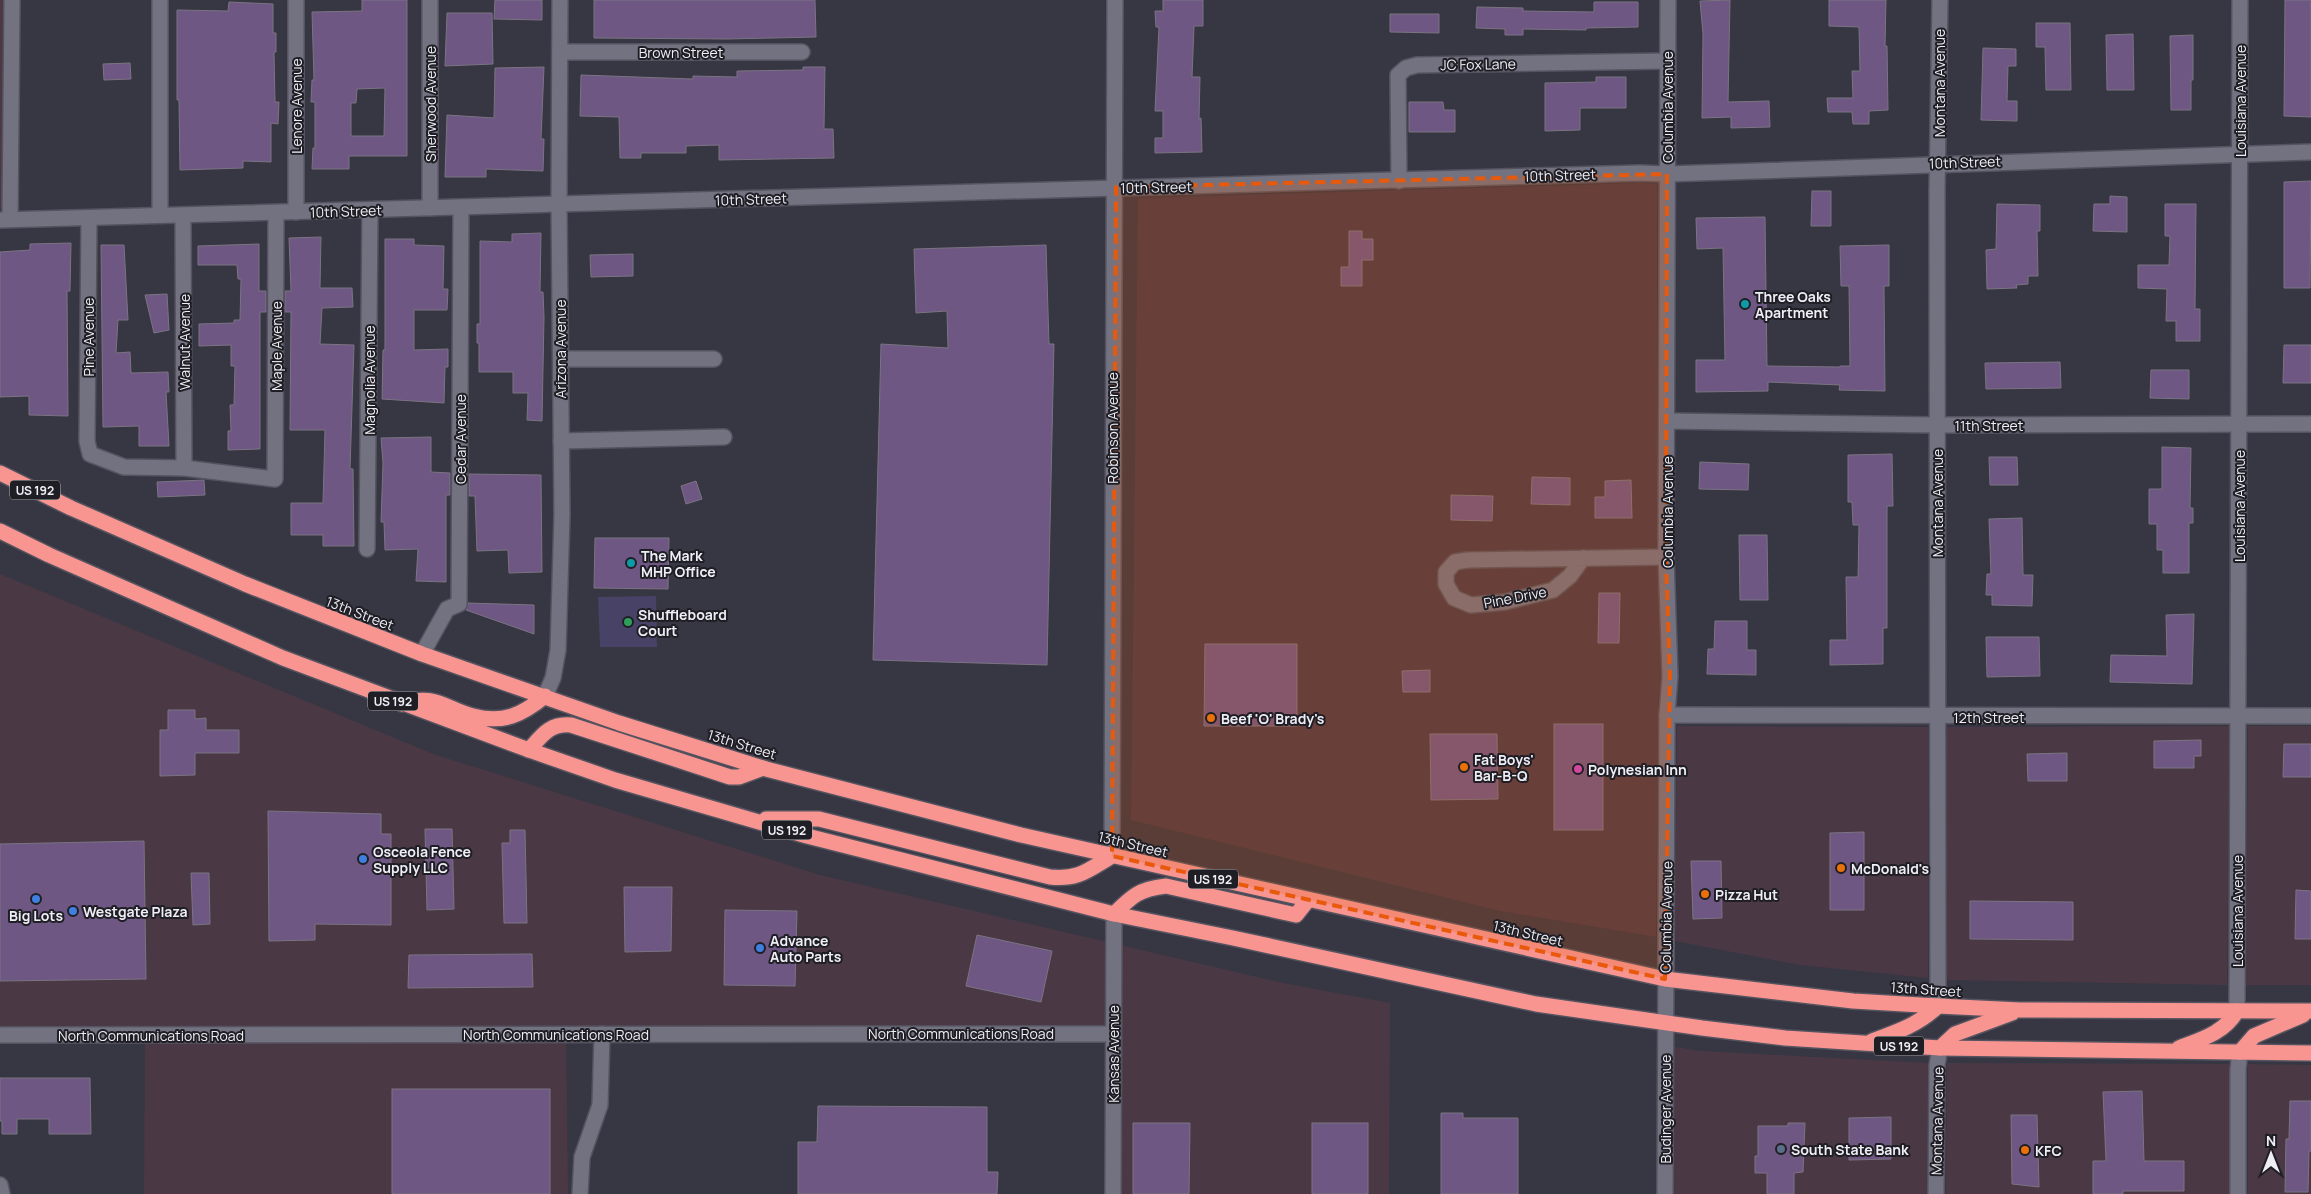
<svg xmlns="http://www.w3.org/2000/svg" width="2311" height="1194" viewBox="0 0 2311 1194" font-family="Manrope,sans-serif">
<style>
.commercial{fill:#4a3945}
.green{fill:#484366}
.building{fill:#6e5783;stroke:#7b7482;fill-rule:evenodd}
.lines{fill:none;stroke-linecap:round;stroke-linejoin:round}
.street-casing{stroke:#55535f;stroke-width:18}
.secondary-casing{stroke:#55535f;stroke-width:18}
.highway-casing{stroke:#55535f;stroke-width:18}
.street{stroke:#737281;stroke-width:15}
.secondary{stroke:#737281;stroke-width:15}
.highway{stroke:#f89590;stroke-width:15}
.marked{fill:#e8590c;fill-opacity:0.2;stroke:#e8590c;stroke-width:4;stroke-dasharray:10 6;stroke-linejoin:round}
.culture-dot{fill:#0f9aa8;stroke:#1f1e24;stroke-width:2}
.leisure-dot{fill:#2e9e5b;stroke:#1f1e24;stroke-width:2}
.food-dot{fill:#e8710a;stroke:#1f1e24;stroke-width:2}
.hotel-dot{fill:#d1479c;stroke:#1f1e24;stroke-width:2}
.shop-dot{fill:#3f7fe0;stroke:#1f1e24;stroke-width:2}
.service-dot{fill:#5c6f8a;stroke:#1f1e24;stroke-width:2}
.labels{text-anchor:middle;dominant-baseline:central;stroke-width:4;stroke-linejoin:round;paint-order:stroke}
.shield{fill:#1f1e24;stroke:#b1b0b8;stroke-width:1}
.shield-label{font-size:12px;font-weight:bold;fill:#efeef7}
.street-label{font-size:14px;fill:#efeef7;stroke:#1f1e24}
.poi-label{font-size:14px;font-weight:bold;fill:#efeef7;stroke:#1f1e24;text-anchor:start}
</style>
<rect width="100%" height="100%" fill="#373643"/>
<!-- commercial -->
<g class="commercial">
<polygon points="0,0 15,0 16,208 0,209"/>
<polygon points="1640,183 1657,184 1657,557 1661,676 1658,704 1656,937 1500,911 1131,820 1138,198"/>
<polygon points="0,574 433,754 820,875 1278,982 1390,1003 1389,1194 1120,1194 1119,1029 566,1036 568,1194 144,1194 145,1038 0,1037"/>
<polygon points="1677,726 1928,727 1928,978 1800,965 1675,941"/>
<polygon points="2229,726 2227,985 1947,980 1947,727"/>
<polygon points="2248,726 2311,726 2311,985 2246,985"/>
<polygon points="1675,1047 1701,1051 1928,1063 1927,1194 1674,1194"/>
<polygon points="1947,1063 2229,1064 2229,1194 1946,1194"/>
<polygon points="2248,1064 2311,1065 2311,1194 2248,1194"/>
</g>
<!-- green -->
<polygon class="green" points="656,596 657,647 600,647 598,597"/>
<!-- building -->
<g class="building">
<path d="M362,0h45v156h-58v13h-37l1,-21h2v-46h-4l1,-22h2l-2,-68 50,-1zM385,88l-1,48h-33v-33h5l1,-14z"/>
<polygon points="495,0 542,0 542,20 494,19"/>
<polygon points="594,0 815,0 816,37 727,39 594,38"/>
<polygon points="1163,0 1203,0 1203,26 1194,26 1192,77 1200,77 1199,119 1201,118 1202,152 1155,153 1155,138 1163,138 1163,111 1155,111 1159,27 1156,27 1155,11 1163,11"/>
<polygon points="1730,0 1728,102 1769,101 1770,127 1731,128 1731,117 1702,118 1703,34 1700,1"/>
<polygon points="1829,0 1886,0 1885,46 1887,46 1888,110 1869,111 1869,124 1853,124 1852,112 1828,112 1827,98 1853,98 1852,71 1860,71 1859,27 1829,26"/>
<polygon points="2285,0 2311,0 2311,117 2284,116"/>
<polygon points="229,2 273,4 273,33 276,33 276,52 274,52 275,102 279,102 278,124 271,123 271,162 243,161 243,168 180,170 179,100 177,100 177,10 228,11"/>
<polygon points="1594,2 1638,2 1638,27 1586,28 1586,30 1523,29 1523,35 1505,35 1505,29 1476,28 1477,7 1523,8 1523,11 1594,12"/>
<polygon points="447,13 492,13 493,64 445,66"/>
<polygon points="1390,14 1439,14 1439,33 1390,32"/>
<polygon points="2036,23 2070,23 2071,90 2046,90 2045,47 2036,47"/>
<polygon points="2133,34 2134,90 2107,90 2106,35"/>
<polygon points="2193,35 2193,80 2191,80 2191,110 2171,110 2170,36"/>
<polygon points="1983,48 2016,49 2016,66 2008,66 2007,101 2017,101 2017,121 1981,120"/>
<polygon points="130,63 131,79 104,80 103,64"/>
<polygon points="544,67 541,139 544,139 543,171 486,169 486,177 445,177 447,115 494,118 495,68"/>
<polygon points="803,67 825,67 824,129 833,129 834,158 719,160 719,145 686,146 686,153 641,153 641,158 620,158 619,117 580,116 581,75 693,79 693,76 737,77 737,71 803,70"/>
<polygon points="1596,77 1626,77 1626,108 1580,108 1580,130 1545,131 1545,83 1596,82"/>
<polygon points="1409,102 1443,102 1444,110 1455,110 1455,132 1409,132"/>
<polygon points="2311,181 2310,288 2284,288 2284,182"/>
<polygon points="1812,191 1831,191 1831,226 1811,226"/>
<polygon points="2110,196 2127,197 2127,232 2093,231 2094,204 2110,204"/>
<polygon points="1997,204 2040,205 2040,231 2037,231 2038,276 2028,276 2028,284 2016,285 2017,288 1987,289 1986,250 1996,249"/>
<polygon points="2165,204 2196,204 2195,309 2200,309 2200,341 2176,341 2176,321 2166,321 2167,289 2138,288 2138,265 2169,265 2170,236 2165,236"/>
<polygon points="1765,217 1767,366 1840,367 1840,366 1850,366 1849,286 1841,286 1840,246 1889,245 1889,286 1884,286 1885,391 1839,390 1840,385 1768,382 1768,391 1696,392 1696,360 1725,360 1723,248 1697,249 1696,218"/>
<polygon points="1349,231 1362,231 1362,239 1373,239 1373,260 1362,260 1362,286 1341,286 1341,267 1349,267"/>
<polygon points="541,233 540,292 543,292 544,317 542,421 527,420 528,393 513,393 513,372 479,372 479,343 477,343 477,324 480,324 480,241 512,242 512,234"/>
<polygon points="321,237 320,288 352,288 353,307 322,308 320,344 354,345 350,469 353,469 354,546 323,546 323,535 291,535 291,503 323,503 325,430 290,430 291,312 285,312 285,291 291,291 289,238"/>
<polygon points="385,239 414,239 414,245 444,246 443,289 448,289 447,310 414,310 414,350 448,349 448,367 445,367 444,403 382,399 383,350 385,350"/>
<polygon points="71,243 70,291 67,291 68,416 29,415 29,396 0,397 0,252 30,250 30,244"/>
<polygon points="259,244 259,291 266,291 266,312 260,312 260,449 228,450 228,431 231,431 230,405 234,405 235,366 231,366 231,345 199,346 199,324 234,323 234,320 240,320 241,279 238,279 237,265 198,265 198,246"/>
<polygon points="101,245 124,245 128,320 118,320 116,353 130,352 131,373 168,372 169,392 166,392 169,446 139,446 139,426 103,427"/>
<polygon points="1046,245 1049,344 1054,344 1047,665 873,660 881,344 948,348 947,311 916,313 914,249"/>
<polygon points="633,254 633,276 591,277 590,255"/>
<polygon points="167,294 169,330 154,333 145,295"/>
<polygon points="2284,345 2311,345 2311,383 2283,383"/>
<polygon points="2060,362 2061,388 1986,389 1985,363"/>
<polygon points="2151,370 2189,370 2189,399 2150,398"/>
<polygon points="431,437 431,472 450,473 450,495 446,495 446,582 416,581 418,549 385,550 384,522 381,522 383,463 381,438"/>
<polygon points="2162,447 2191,448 2190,508 2193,508 2193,523 2189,523 2189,573 2163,573 2163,550 2157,550 2157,524 2149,524 2149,489 2162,489"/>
<polygon points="1892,454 1893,506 1887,506 1887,628 1883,628 1883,664 1830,665 1830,640 1847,640 1846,577 1858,577 1859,525 1853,525 1852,502 1848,502 1848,455"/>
<polygon points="1989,457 2017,457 2018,485 1990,485"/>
<polygon points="1700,462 1749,464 1748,490 1699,489"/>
<polygon points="469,474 541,475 542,572 509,573 508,550 477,551 475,496 469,496"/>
<polygon points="1532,477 1570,478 1570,505 1531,504"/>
<polygon points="204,480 205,495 158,497 157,482"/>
<polygon points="1631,480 1632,518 1595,518 1595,497 1605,497 1605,481"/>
<polygon points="696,481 702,499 686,504 681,486"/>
<polygon points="1451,495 1493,496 1492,521 1451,520"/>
<polygon points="2022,518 2023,575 2033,575 2032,606 1992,605 1992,595 1986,595 1987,574 1991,574 1989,519"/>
<polygon points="1739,535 1767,535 1768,600 1740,600"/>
<polygon points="595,538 669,538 668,589 594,588"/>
<polygon points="1599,593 1620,593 1619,643 1598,643"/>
<polygon points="468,603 534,605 534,634 466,610"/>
<polygon points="2194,614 2192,684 2110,682 2111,655 2167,656 2166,615"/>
<polygon points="1715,621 1747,621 1747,650 1756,650 1756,675 1707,674 1708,649 1714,649"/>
<polygon points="1986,637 2039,637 2040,676 1987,677"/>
<polygon points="1205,644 1297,644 1297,726 1204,726"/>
<polygon points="1430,670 1430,692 1403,692 1402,671"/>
<polygon points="168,710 195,710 195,719 206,718 206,730 239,730 239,753 195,753 195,775 160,776 160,730 168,730"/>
<rect x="1554" y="724" width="49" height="106"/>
<polygon points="1430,734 1497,734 1498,799 1431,800"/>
<polygon points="2201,740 2201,756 2194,756 2194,768 2154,768 2154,741"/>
<polygon points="2284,744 2311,744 2311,777 2283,777"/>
<polygon points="2067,753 2067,781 2028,781 2027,754"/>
<polygon points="268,811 381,814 381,834 391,834 391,925 315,924 315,940 269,941"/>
<polygon points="425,829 452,829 454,909 427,910"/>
<polygon points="510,830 525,830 527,923 504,923 502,843 510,843"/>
<polygon points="1864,832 1864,910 1830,910 1830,833"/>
<polygon points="144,841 146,979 0,981 0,844"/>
<polygon points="1691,861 1721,861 1722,918 1693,919"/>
<polygon points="191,873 209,873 210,924 193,925"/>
<polygon points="624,887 672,887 671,951 625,952"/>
<polygon points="2296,890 2311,891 2311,939 2295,939"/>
<polygon points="1970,901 2073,902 2073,940 1970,939"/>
<polygon points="725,910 797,911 795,986 724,985"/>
<polygon points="977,935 1052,951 1041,1002 966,986"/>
<polygon points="532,954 533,987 408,988 409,955"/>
<polygon points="0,1078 90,1078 91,1134 49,1134 49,1119 17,1119 17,1134 2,1134 2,1121 0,1121"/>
<rect x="392" y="1089" width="158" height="105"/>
<polygon points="2142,1091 2144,1161 2184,1161 2184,1191 2123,1191 2123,1194 2093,1194 2093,1161 2106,1161 2103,1092"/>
<polygon points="2290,1101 2311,1101 2311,1151 2309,1151 2308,1192 2285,1192 2286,1139 2289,1139"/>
<polygon points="818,1106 987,1107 987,1172 998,1172 997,1194 798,1194 798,1142 817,1142"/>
<polygon points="1441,1113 1463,1113 1463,1118 1518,1118 1518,1194 1441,1194"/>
<polygon points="2011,1115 2037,1115 2039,1187 2012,1184"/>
<polygon points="1891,1117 1891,1159 1849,1160 1849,1118"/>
<polygon points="1133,1123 1190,1123 1189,1194 1133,1194"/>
<rect x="1312" y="1123" width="56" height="71"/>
<polygon points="1788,1123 1805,1123 1803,1172 1794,1173 1794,1194 1767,1194 1767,1173 1755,1173 1755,1156 1758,1156 1758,1126 1788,1126"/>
</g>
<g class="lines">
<defs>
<g id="street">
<polyline points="160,0 160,215"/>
<polyline points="560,52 802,52"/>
<polyline points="1399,181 1398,75 1406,68 1417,65 1667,61"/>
<polyline points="430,208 430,0"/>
<polyline points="296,212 296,0"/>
<polyline points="183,215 184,468"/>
<polyline points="89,218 87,441 90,454 124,467 184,468 275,479 276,213"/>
<polyline points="10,219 12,0"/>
<polyline points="561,359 714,359"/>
<polyline points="1667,421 1937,425 2311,424"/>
<polyline points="561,441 724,437"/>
<polyline points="367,549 370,210"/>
<polyline points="1583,558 1570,576 1553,590 1505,602 1471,605 1454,598 1446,584 1446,572 1455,562 1468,560 1666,557"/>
<polyline points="422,654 447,609 459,604 461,207"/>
<polyline points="545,696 553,678 558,650 562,515 559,205 560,0"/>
<polyline points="1667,715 2311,716"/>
<polyline points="1112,856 1115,0"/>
<polyline points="1938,1006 1937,191 1940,0"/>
<polyline points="2237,1011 2240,0"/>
<polyline points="0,1035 1112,1034"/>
<polyline points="0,1185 2,1194"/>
<polyline points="580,1194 582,1157 600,1105 602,1034"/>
<polyline points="1113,1194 1114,914"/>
<polyline points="1936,1194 1937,1065 1940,1048"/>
<polyline points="2238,1194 2238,1069 2240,1052"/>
</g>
<g id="secondary">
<polyline points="0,220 1640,173 1667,174 2311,152"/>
<polyline points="1665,1194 1667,715 1670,676 1666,557 1668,0"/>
</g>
<g id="highway">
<polyline points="0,473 71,508 245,584 422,654 619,723 766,769 1021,835 1665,979 1853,1001 1938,1006 2020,1010 2311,1011"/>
<polyline points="0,531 49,555 283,658 529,750 615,780 807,836 1114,914 1233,938 1536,1004 1702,1028 1785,1038 1940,1048 2311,1053"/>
<path d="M402,704c33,-11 42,4 71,12 30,8 49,-1 72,-20"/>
<path d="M529,750c13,-15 21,-27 42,-25l159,52h9l24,-9"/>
<path d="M766,819h53l231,58c29,3 38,-7 62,-21"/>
<path d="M1114,914c18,-18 25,-25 52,-28l130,29 12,-15"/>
<path d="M1872,1041c25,-9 46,-16 66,-35"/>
<polyline points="1940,1048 1955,1034 2012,1013"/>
<path d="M2179,1048c23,-9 45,-15 58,-37"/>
<polyline points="2240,1052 2254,1036 2303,1015"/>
</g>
</defs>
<!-- street casing -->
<use href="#street" class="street-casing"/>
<!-- secondary casing -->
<use href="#secondary" class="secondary-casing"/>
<!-- highway casing -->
<use href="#highway" class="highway-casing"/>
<!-- street -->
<use href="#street" class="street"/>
<!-- secondary -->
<use href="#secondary" class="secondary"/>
<!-- highway -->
<use href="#highway" class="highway"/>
</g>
<!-- marked area -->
<path class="marked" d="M1667,174l-1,383 4,119 -5,303 -553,-123 4,-669z"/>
<!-- markers -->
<g class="culture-dot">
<circle cx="1745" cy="304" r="5"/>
<circle cx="631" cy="563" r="5"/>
</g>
<circle class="leisure-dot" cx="628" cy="622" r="5"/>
<g class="food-dot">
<circle cx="1211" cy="718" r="5"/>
<circle cx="1464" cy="767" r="5"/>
<circle cx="1841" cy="868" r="5"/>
<circle cx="1705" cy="894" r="5"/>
<circle cx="2025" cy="1150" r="5"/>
</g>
<circle class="hotel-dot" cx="1578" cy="769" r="5"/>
<g class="shop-dot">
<circle cx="363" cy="859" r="5"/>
<circle cx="36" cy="899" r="5"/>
<circle cx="73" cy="911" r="5"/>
<circle cx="760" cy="948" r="5"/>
</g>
<circle class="service-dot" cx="1781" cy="1149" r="5"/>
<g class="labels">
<!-- shield labels -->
<g class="shield">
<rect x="10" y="480.5" width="50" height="19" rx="4"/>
<rect x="368" y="691.5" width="50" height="19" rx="4"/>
<rect x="762" y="820.5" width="50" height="19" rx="4"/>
<rect x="1188" y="869.5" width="50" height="19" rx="4"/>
<rect x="1874" y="1036.5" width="50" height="19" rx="4"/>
</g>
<g class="shield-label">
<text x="35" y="490">US 192</text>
<text x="393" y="701">US 192</text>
<text x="787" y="830">US 192</text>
<text x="1213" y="879">US 192</text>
<text x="1899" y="1046">US 192</text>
</g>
<!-- street labels -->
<g class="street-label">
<text x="681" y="52">Brown Street</text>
<text transform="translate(1478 64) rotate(-1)">JC Fox Lane</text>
<text transform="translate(1939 83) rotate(-90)">Montana Avenue</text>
<text transform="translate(2240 101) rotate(-90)">Louisiana Avenue</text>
<text transform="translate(430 104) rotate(-90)">Sherwood Avenue</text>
<text transform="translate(296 106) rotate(-90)">Lenore Avenue</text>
<text transform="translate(1667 107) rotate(-90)">Columbia Avenue</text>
<text transform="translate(1965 162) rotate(-2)">10th Street</text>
<text transform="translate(1560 175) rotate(-2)">10th Street</text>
<text transform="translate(1156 187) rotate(-1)">10th Street</text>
<text transform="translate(751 199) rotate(-2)">10th Street</text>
<text transform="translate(346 211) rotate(-2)">10th Street</text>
<text transform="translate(88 337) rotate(-90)">Pine Avenue</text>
<text transform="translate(184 342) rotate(-90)">Walnut Avenue</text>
<text transform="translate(276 346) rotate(-90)">Maple Avenue</text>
<text transform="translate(560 349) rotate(-90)">Arizona Avenue</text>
<text transform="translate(369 380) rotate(-90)">Magnolia Avenue</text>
<text x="1989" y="425">11th Street</text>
<text transform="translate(1112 428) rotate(-90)">Robinson Avenue</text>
<text transform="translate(460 439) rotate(-90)">Cedar Avenue</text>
<text transform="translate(1937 503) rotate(-90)">Montana Avenue</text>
<text transform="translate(2239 506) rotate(-90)">Louisiana Avenue</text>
<text transform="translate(1667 512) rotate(-90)">Columbia Avenue</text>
<text transform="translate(1515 597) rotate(-11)">Pine Drive</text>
<text transform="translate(360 613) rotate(21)">13th Street</text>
<text x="1989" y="717">12th Street</text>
<text transform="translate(742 744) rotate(17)">13th Street</text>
<text transform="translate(1133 844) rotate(13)">13th Street</text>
<text transform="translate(2237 911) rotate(-90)">Louisiana Avenue</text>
<text transform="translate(1666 917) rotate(-89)">Columbia Avenue</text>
<text transform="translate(1528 933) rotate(13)">13th Street</text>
<text transform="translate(1926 989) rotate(4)">13th Street</text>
<text x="961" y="1033">North Communications Road</text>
<text x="556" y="1034">North Communications Road</text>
<text x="151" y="1035">North Communications Road</text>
<text transform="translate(1113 1054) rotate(-90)">Kansas Avenue</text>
<text transform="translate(1665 1109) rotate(-90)">Budinger Avenue</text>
<text transform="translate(1937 1121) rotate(-89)">Montana Avenue</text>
</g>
<!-- poi labels -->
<g class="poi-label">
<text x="1755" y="296">Three Oaks<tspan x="1755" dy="16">Apartment</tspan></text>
<text x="641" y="555">The Mark<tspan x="641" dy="16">MHP Office</tspan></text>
<text x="638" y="614">Shuffleboard<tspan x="638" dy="16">Court</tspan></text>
<text x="1221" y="718">Beef 'O' Brady's</text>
<text x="1474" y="759">Fat Boys'<tspan x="1474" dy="16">Bar-B-Q</tspan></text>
<text x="1588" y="769">Polynesian Inn</text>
<text x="373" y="851">Osceola Fence<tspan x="373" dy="16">Supply LLC</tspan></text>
<text x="1851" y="868">McDonald's</text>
<text x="1715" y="894">Pizza Hut</text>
<text x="83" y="911">Westgate Plaza</text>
<text x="36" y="915" text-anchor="middle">Big Lots</text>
<text x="770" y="940">Advance<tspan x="770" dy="16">Auto Parts</tspan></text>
<text x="1791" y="1149">South State Bank</text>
<text x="2035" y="1150">KFC</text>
</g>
</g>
<!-- north arrow -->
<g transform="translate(2271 1154)" stroke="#1f1e24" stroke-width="4" paint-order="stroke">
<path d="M0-4L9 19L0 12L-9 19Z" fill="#efeef7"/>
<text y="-8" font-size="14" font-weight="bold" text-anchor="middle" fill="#efeef7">N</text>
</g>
</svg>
